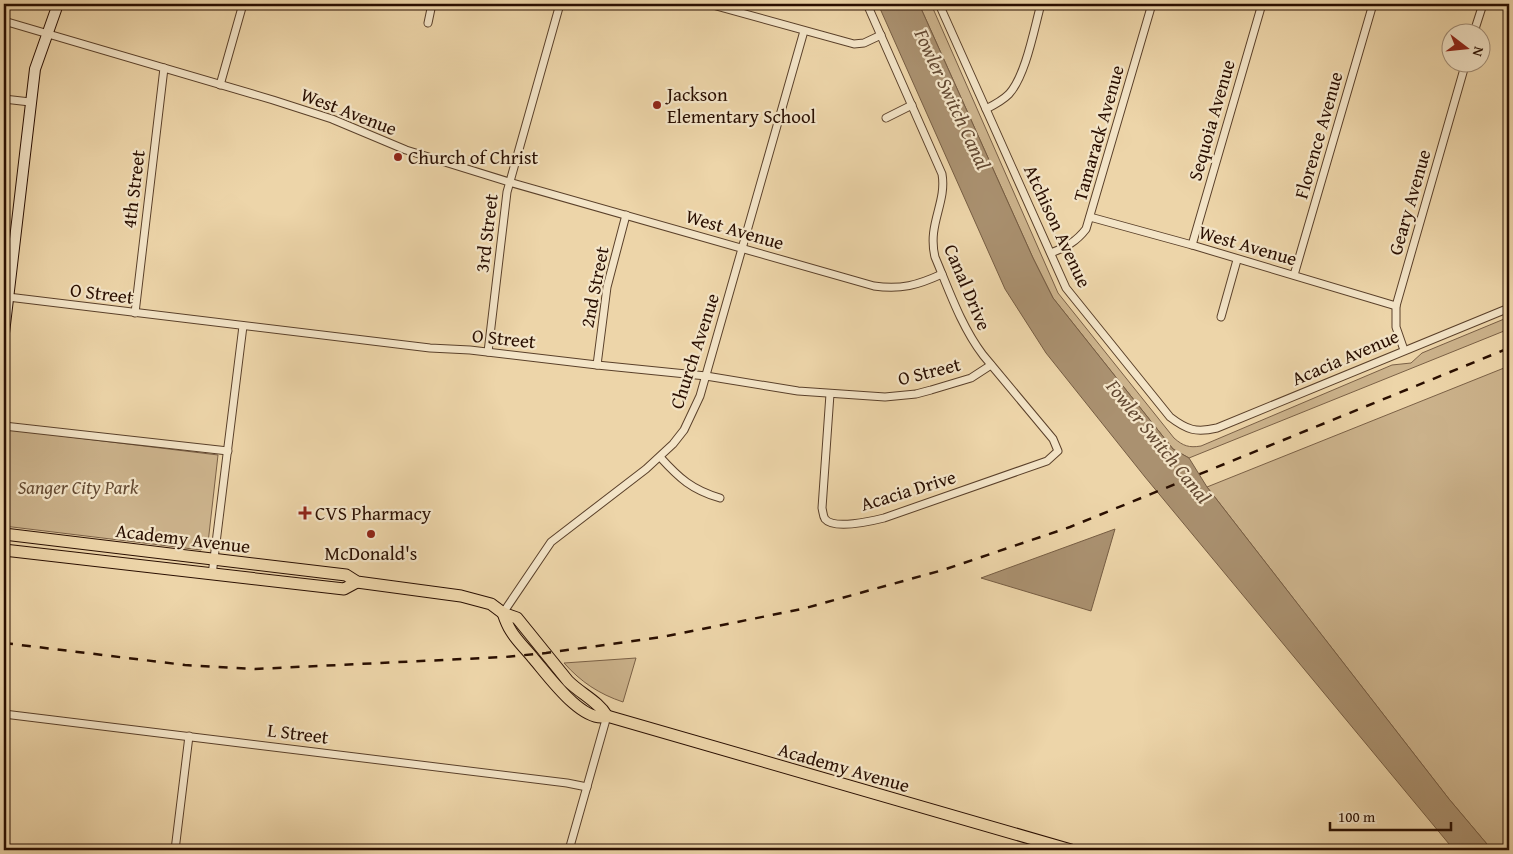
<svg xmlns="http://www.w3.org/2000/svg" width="1513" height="854" viewBox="0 0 1513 854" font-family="'Gentium Book Plus',serif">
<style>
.green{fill:#ccb38c;stroke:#7a6046}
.water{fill:#aa9170;stroke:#765d43}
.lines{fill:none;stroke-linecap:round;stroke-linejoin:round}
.street-casing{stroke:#5a402a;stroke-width:9}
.secondary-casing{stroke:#290e00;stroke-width:12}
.primary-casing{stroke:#290e00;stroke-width:13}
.street{stroke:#f3e4c7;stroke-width:7}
.secondary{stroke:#f3e4c7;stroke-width:10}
.primary{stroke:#edd5a9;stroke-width:11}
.rail{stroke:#290e00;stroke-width:2.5;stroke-dasharray:9 9;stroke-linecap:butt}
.poi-dot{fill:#8f2418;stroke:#f3e4c7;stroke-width:2}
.labels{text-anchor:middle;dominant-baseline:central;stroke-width:4.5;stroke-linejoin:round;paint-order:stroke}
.poi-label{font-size:19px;fill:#290e00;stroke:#f3e4c7;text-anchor:start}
.street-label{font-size:19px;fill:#290e00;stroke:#f3e4c7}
.park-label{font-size:19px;font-style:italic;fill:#624831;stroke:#f3e4c7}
.water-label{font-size:20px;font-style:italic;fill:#634932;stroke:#f3e4c7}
</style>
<rect width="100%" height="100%" fill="#edd5a9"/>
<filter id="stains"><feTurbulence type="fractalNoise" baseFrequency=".004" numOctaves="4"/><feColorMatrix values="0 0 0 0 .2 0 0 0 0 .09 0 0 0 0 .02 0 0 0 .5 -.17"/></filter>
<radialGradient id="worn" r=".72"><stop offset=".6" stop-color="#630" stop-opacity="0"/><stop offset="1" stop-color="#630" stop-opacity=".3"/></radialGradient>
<!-- green -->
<g class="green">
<path d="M919,4h12l127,289 116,145c9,8 15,10 27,8l191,-81 19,-2 11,-10 87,-36v12l-320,129 -16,-9 -120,-151 -20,-40z"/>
<polygon points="1509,366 1509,850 1492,850 1449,799 1207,487"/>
<polygon points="4,429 218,455 208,543 201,550 4,526"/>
<path d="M636,658l-13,44c-24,-8 -42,-20 -59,-39z"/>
</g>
<!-- water -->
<g class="water">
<polygon points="878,4 919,4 1033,258 1053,298 1173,449 1189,458 1207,487 1449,799 1492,850 1454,850 1145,477 1046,353 1005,289"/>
<polygon points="1115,529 1091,611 981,578"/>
</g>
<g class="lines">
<defs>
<g id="street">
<polyline points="709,4 854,44 864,43 881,35"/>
<path d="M939,4l127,284 104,129c17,13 26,16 47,11l292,-120"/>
<path d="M4,21l269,79 59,19 74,31 103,32 365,104c27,4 44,-1 68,-12"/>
<polyline points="428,23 432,4"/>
<polyline points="1474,32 1483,4"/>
<polyline points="220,85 243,4"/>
<polyline points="4,99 30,102"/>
<path d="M986,109c8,-4 16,-8 23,-15 17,-19 25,-65 32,-90"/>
<polyline points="886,118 912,105"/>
<polyline points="1090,217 1192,245 1396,306"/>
<polyline points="1192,245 1262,4"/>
<polyline points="4,248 14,249"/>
<path d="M1051,253c15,-6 25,-11 35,-24l66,-225"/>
<polyline points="1294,275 1373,4"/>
<polyline points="8,297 430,348 470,350 597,365 706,376 798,391 885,397 916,394 931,390 971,378 991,365"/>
<polyline points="135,313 164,68"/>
<polyline points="1221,317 1237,260"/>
<polyline points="1404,350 1396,327 1396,306 1466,62"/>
<polyline points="488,352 507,192 560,4"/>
<polyline points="597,365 607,287 626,215"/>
<path d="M830,394l-8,114c1,4 1,8 3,11 9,11 47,2 59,-1l163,-57 11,-10 -5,-12 -70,-84c-22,-29 -34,-65 -48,-98 -8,-33 12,-54 7,-83l-75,-170"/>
<polyline points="4,426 228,451"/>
<path d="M660,457c19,21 32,33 60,41"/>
<polyline points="212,575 243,326"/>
<polyline points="503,613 551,542 646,469 673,444 684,430 700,396 804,31"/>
<polyline points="4,714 567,783 587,787"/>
<polyline points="175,850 189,736"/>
<polyline points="569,850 607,716"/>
</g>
<polyline id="secondary" points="4,333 35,69 58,4"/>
<g id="primary">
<path d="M4,534l342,41 11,7 104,14 30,8 12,9 14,5 51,63c13,13 30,20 39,35"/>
<polyline points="4,550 344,589 357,582"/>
<path d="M503,613c2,6 4,12 8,18 6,10 15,18 22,27 14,16 50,67 74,58l464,134"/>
</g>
</defs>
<!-- street casing -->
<use href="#street" class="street-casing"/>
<!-- secondary casing -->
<use href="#secondary" class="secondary-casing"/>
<!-- primary casing -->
<use href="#primary" class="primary-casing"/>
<!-- street -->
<use href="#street" class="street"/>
<!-- secondary -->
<use href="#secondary" class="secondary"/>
<!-- primary -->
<use href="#primary" class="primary"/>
<!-- rail -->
<polyline class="rail" points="4,643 185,665 255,669 505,657 546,653 662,637 802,609 943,570 1070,527 1509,348"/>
</g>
<!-- markers -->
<g class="poi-dot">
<circle cx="657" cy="105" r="5"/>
<circle cx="398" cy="157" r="5"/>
<path d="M302.5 505.5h5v5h5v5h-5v5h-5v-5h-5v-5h5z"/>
<circle cx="371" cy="534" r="5"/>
</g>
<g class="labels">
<!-- poi labels -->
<g class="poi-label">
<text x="667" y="94">Jackson<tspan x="667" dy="22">Elementary School</tspan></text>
<text x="408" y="157">Church of Christ</text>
<text x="315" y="513">CVS Pharmacy</text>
<text x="371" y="553" text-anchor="middle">McDonald's</text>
</g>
<!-- street labels -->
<g class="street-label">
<text transform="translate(349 111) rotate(21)">West Avenue</text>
<text transform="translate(1211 120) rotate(-74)">Sequoia Avenue</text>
<text transform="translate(1098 133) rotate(-74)">Tamarack Avenue</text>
<text transform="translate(1318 135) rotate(-74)">Florence Avenue</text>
<text transform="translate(133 189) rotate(-83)">4th Street</text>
<text transform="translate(1409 202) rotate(-74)">Geary Avenue</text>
<text transform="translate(1058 226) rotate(65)">Atchison Avenue</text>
<text transform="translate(735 229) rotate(16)">West Avenue</text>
<text transform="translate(486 233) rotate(-83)">3rd Street</text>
<text transform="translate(1248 245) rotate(16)">West Avenue</text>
<text transform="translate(594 287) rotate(-79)">2nd Street</text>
<text transform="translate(968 287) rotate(67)">Canal Drive</text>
<text transform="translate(102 293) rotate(7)">O Street</text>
<text transform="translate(504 338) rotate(6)">O Street</text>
<text transform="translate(694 351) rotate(-72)">Church Avenue</text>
<text transform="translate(1345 357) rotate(-23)">Acacia Avenue</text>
<text transform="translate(929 371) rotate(-14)">O Street</text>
<text transform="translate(908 490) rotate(-17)">Acacia Drive</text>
<text transform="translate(183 538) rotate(7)">Academy Avenue</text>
<text transform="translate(298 733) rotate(7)">L Street</text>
<text transform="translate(844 767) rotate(16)">Academy Avenue</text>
</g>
<!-- park labels -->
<g class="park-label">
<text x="78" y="487">Sanger City Park</text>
</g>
<!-- water labels -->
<g class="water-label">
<text transform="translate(953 99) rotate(65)">Fowler Switch Canal</text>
<text transform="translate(1159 441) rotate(51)">Fowler Switch Canal</text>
</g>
</g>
<!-- margin -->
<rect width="1513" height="854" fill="none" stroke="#edd5a9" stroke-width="20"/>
<rect x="5" y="5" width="1503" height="844" fill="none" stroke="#290e00" stroke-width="2.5"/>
<rect x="10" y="10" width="1493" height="834" fill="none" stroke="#290e00"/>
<!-- north arrow -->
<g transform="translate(1466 48) rotate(106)"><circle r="24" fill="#f3e4c7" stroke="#a28e77"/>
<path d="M0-4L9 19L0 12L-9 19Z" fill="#8f2418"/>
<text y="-8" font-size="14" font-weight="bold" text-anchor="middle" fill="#290e00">N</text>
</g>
<!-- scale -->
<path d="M1330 822v8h121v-8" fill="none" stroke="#290e00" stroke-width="2.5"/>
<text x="1338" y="822" font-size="15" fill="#290e00" stroke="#f3e4c7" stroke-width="4" paint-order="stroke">100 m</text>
<rect width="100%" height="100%" filter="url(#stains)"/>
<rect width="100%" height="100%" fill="url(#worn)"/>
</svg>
